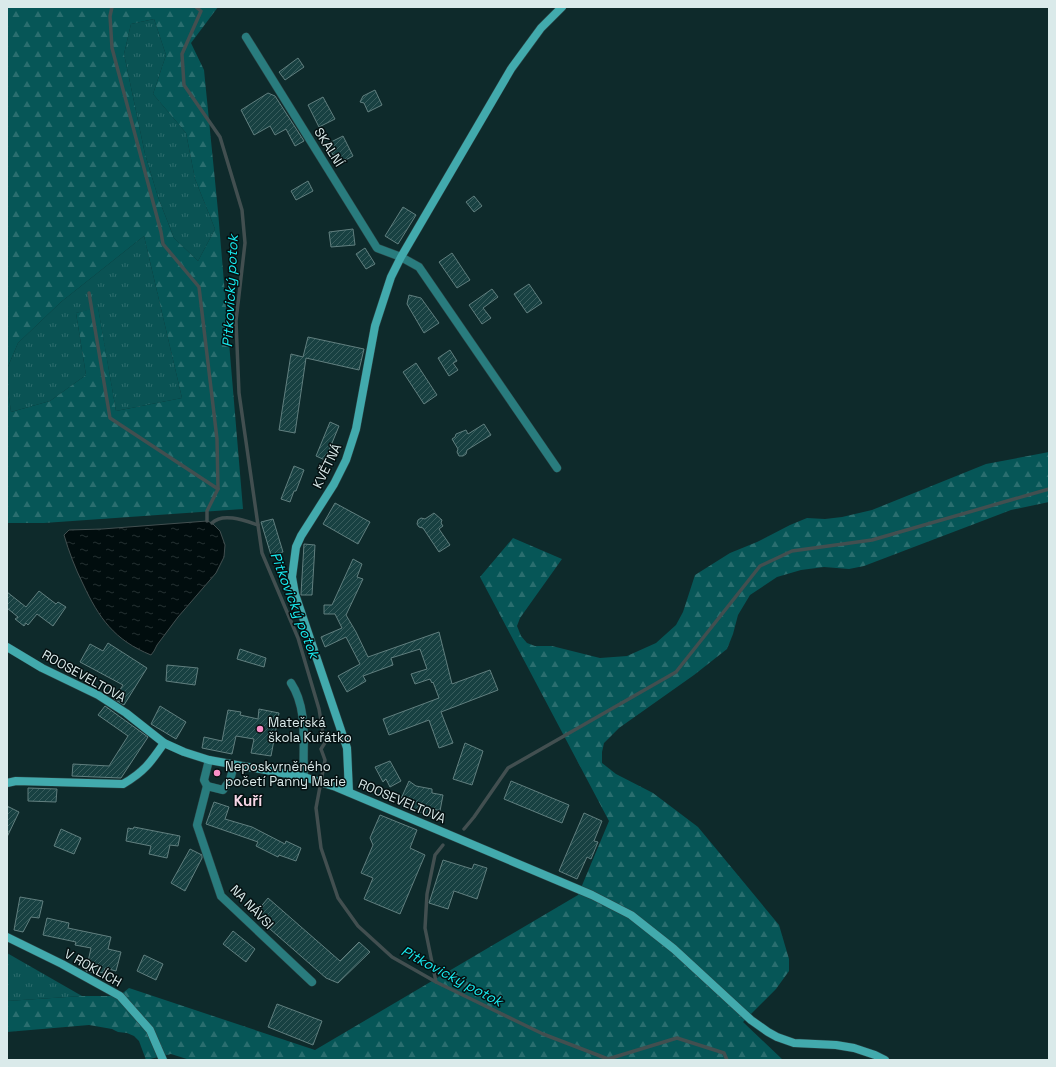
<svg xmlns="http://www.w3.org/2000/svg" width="1056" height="1067" viewBox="0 0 1056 1067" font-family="'Space Grotesk',sans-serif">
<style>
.grass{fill:url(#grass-tufts)}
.forest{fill:url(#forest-firs);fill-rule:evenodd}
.water{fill:url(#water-ripples);stroke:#424f50}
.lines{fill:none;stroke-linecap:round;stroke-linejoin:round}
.stream{stroke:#424f50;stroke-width:3.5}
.building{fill:url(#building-hatch);stroke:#617f7f}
.street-casing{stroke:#2b4546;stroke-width:9}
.secondary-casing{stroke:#2b4546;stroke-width:9}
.street{stroke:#297c7e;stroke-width:8}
.secondary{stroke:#42aaad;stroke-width:8}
.poi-dot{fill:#f98fc8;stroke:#051011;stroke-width:1.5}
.labels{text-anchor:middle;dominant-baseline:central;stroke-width:3;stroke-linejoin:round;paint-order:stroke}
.street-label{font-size:13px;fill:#daeaea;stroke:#051011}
.poi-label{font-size:13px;fill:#daeaea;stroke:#051011;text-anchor:start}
.water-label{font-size:14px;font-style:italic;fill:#17ebf0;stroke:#051011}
.quarter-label{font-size:15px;font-weight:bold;fill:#f6d7e6;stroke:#051011}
</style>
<defs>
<pattern id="grass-tufts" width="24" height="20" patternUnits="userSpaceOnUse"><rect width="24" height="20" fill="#0a5354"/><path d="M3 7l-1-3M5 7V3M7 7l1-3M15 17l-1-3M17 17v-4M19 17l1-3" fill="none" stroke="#2d6c6d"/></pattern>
<pattern id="forest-firs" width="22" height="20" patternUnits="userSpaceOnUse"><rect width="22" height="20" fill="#065657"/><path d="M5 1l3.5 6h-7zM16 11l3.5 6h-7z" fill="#2a6e6f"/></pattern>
<pattern id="water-ripples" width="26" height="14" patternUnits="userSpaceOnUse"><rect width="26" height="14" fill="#010d0e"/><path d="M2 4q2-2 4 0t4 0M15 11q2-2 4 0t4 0" fill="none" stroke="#253031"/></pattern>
<pattern id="building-hatch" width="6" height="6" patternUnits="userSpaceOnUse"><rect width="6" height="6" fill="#184142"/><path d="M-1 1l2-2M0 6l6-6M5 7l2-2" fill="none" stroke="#395d5d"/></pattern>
</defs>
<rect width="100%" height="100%" fill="#0e2a2b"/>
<!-- grass -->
<g class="grass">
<polygon points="154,19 166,55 153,94 186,133 195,179 215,229 198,261 174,238 158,197 145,154 124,54 131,24"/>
<polygon points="144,236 182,398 116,411 98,308 76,313 86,375 50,401 11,412 7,382 7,369 18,343 61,302"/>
<polygon points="7,953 82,996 7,1001"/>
</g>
<!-- forest -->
<g class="forest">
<path d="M7,7h211l-27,36 13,27 14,141 25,298 -199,14h-37v-141l4,30 39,-11 36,-26 -10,-62 22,-6 18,104 66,-13 -38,-162 -83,66 -43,41 -11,26zM154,19l12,36 -13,39 33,39 9,46 20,50 -17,32 -24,-23 -16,-41 -13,-43 -21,-100 7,-30z"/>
<polygon points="1049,452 1049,502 1011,510 864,566 849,569 824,567 801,570 777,577 750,595 738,615 733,634 727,649 694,675 619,728 604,743 602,752 602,763 616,774 653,793 698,827 779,925 789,959 789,971 776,989 743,1022 783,1060 190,1060 171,1054 146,1060 139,1041 134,1036 127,1033 118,1032 112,1029 89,1025 7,1032 7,1001 82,996 119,996 129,988 315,1050 578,895 609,821 480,577 513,538 562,559 520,618 517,626 521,636 527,643 535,646 552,646 600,658 627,656 656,643 676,625 683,612 695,575 730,553 757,542 790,525 807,518 825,519 842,517 872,510 986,464"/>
</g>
<!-- water -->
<path class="water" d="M207,521l5,2 8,8 5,14 -1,12 -8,16 -38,44 -21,28 -3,6 -3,4c-37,-15 -52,-37 -68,-71 -8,-16 -14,-32 -19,-49l5,-5 33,-1z"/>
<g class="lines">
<!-- stream -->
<g class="stream">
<polyline points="112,7 110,16 112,48 161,232 163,244 199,287 217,439 218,489 207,511 207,521"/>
<polyline points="196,7 201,11 182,54 184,85 220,137 242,210 245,243 236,321 239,393 262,553 298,638 319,709 323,733 326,741 321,749 325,760 316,808 321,848 338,898 358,926 392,957 436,982 543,1034 608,1059 677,1038 724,1053 727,1060"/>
<polyline points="89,293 110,418 218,489"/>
<path d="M212,523c11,-11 34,-2 46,2"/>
<polyline points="464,829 474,817 508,768 676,672 760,566 792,551 872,540 1049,489"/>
<polyline points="436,982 425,928 427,894 435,855 443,845"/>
</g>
</g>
<!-- building -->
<g class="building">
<polygon points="298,58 304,67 285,80 279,72"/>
<polygon points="375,90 382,105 368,112 364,103 360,102 363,96"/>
<polygon points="268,93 275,96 304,141 295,146 286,129 275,135 270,126 254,135 241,110"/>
<polygon points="323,97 335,119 319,127 308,105"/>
<polygon points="343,136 353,156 340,163 335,154 333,155 327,144"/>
<polygon points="308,181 313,191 296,200 291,191"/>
<polygon points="474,196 482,206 474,212 466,202"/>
<polygon points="403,207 416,215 398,244 385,236"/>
<polygon points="353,229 355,245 331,247 329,232"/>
<polygon points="365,248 375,264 366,269 356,254"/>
<polygon points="452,253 470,280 457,288 439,262"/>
<polygon points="529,284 542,303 527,313 514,294"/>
<polygon points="492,289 498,297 483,308 491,318 482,324 469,305"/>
<polygon points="409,295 421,298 439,323 424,333 407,304"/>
<polygon points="308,337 364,349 359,370 306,358 295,433 279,430 291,354 303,357"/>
<polygon points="450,350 457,361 453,363 458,370 449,376 438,358"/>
<polygon points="416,363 437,395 424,404 403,372"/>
<polygon points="330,422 339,426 325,460 316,456"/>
<polygon points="484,424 491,435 467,450 466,454 463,456 459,456 457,452 458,449 452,439 455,437 456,434 466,430 468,434"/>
<polygon points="294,466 304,470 296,491 294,491 290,502 281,499"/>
<polygon points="335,503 370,522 358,544 323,524"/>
<polygon points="434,513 442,520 441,523 443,526 439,529 450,545 439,552 423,528 419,527 417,524 418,520 421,518 425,519"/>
<polygon points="273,519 283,552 271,555 261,522"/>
<polygon points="304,544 315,545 312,595 301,595 301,594"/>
<polygon points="353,559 362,564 357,577 363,579 346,615 356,632 368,657 439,632 452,684 490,670 498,690 441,712 453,743 439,748 429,720 389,735 383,719 439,698 433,682 432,683 430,679 415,684 411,674 427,669 420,649 391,658 393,665 363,676 366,681 347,692 338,676 360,664 346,637 325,647 321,637 342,628 335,614 324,614 324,605 332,605"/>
<polygon points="39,591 56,604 58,602 66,607 53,626 37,614 28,625 26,623 24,626 15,619 18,617 7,608 7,592 26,607"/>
<polygon points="108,643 147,668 124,705 114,699 123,685 80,662 90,644 103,651"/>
<polygon points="240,649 266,658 264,667 237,659"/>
<polygon points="167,665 198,668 195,685 166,681"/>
<polygon points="105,706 148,737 121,778 72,776 73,764 109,766 128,736 98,715"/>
<polygon points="160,706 186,722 176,739 151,724"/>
<polygon points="259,709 279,713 271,756 251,753 254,739 236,736 232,754 202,748 204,737 222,741 228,710 241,712 240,715 258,719"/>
<polygon points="465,743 483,751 472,785 453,779"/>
<polygon points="390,761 401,781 390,787 386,779 383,782 375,767"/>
<polygon points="409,781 416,786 432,789 432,793 443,795 440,811 434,809 432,817 406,806 400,801"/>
<polygon points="511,781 569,805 562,823 504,799"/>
<polygon points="28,788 57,789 56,802 28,801"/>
<polygon points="214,802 229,807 225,819 252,827 285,844 286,841 301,848 296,861 279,855 278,857 256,846 258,842 206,824"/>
<polygon points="7,806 19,812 7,837"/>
<polygon points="584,813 602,821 594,841 598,842 591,859 587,857 577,879 559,871"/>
<polygon points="380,815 417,830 410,848 425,855 400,914 364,899 373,878 361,873 373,845 370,838"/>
<polygon points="134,827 180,836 178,846 170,845 167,858 149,854 151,846 126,841 128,828 133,829"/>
<polygon points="61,829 81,838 74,854 54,846"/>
<polygon points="190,849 202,855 202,858 185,891 171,883"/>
<polygon points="443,860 472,869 474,864 487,868 477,899 454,891 448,909 429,903"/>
<polygon points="20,897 43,901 39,918 31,917 23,932 14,930"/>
<polygon points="268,898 340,961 359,942 370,952 338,983 326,978 254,915"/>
<polygon points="47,918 69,923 68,928 111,937 108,949 121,952 116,971 105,968 104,973 99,972 98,974 86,971 91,948 75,945 76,942 43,935"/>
<polygon points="233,931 255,949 246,962 223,944"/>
<polygon points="144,955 163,964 156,980 137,971"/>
<polygon points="277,1004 322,1021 313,1045 268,1027"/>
</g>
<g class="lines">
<defs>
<g id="street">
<polyline points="246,37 377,248 401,257 419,267 557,468"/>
<path d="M291,683c18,27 11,64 13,94"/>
<polyline points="209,760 204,780 207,786 197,825 221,896 312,982"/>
<polyline points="207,786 223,790 230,780 234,765"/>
</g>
<g id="secondary">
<polyline points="7,647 42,668 98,695 126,713 164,743 184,752 209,760 304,777 336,787 592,895 631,915 674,949 751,1020 768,1032 777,1037 794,1043 836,1045 854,1048 875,1055 885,1060"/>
<path d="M7,783l9,-2 107,3c21,-12 28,-22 41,-41"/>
<polyline points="349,792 347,748 295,594 292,577 296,547 301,536 334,484 346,460 356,429 375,326 391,277 401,257 511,69 541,28 562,7"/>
<polyline points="7,937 62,964 120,996 150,1030 163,1060"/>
</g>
</defs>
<!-- street casing -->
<use href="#street" class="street-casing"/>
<!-- secondary casing -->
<use href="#secondary" class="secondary-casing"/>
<!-- street -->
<use href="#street" class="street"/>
<!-- secondary -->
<use href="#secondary" class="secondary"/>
</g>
<!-- markers -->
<g class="poi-dot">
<circle cx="260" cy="729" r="4"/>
<circle cx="217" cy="773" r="4"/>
</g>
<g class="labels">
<!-- street labels -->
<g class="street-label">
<text transform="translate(329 147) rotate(58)">SKALNÍ</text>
<text transform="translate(327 466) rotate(-64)">KVĚTNÁ</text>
<text transform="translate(84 676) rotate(29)">ROOSEVELTOVA</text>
<text transform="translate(402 801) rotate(23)">ROOSEVELTOVA</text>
<text transform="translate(252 907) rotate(46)">NA NÁVSI</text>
<text transform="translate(93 968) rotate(29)">V ROKLÍCH</text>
</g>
<!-- poi labels -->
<g class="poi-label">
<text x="268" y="722">Mateřská<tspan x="268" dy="15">škola Kuřátko</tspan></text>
<text x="225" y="766">Neposkvrněného<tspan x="225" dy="15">početí Panny Marie</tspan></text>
</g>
<!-- water labels -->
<g class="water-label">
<text transform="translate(230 291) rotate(-87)">Pitkovický potok</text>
<text transform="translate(295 605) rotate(69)">Pitkovický potok</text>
<text transform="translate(452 976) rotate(28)">Pitkovický potok</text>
</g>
<!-- quarter labels -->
<g class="quarter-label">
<text x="248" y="800">Kuří</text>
</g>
</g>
<!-- border -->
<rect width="1056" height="1067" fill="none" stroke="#daeaea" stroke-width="16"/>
</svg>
